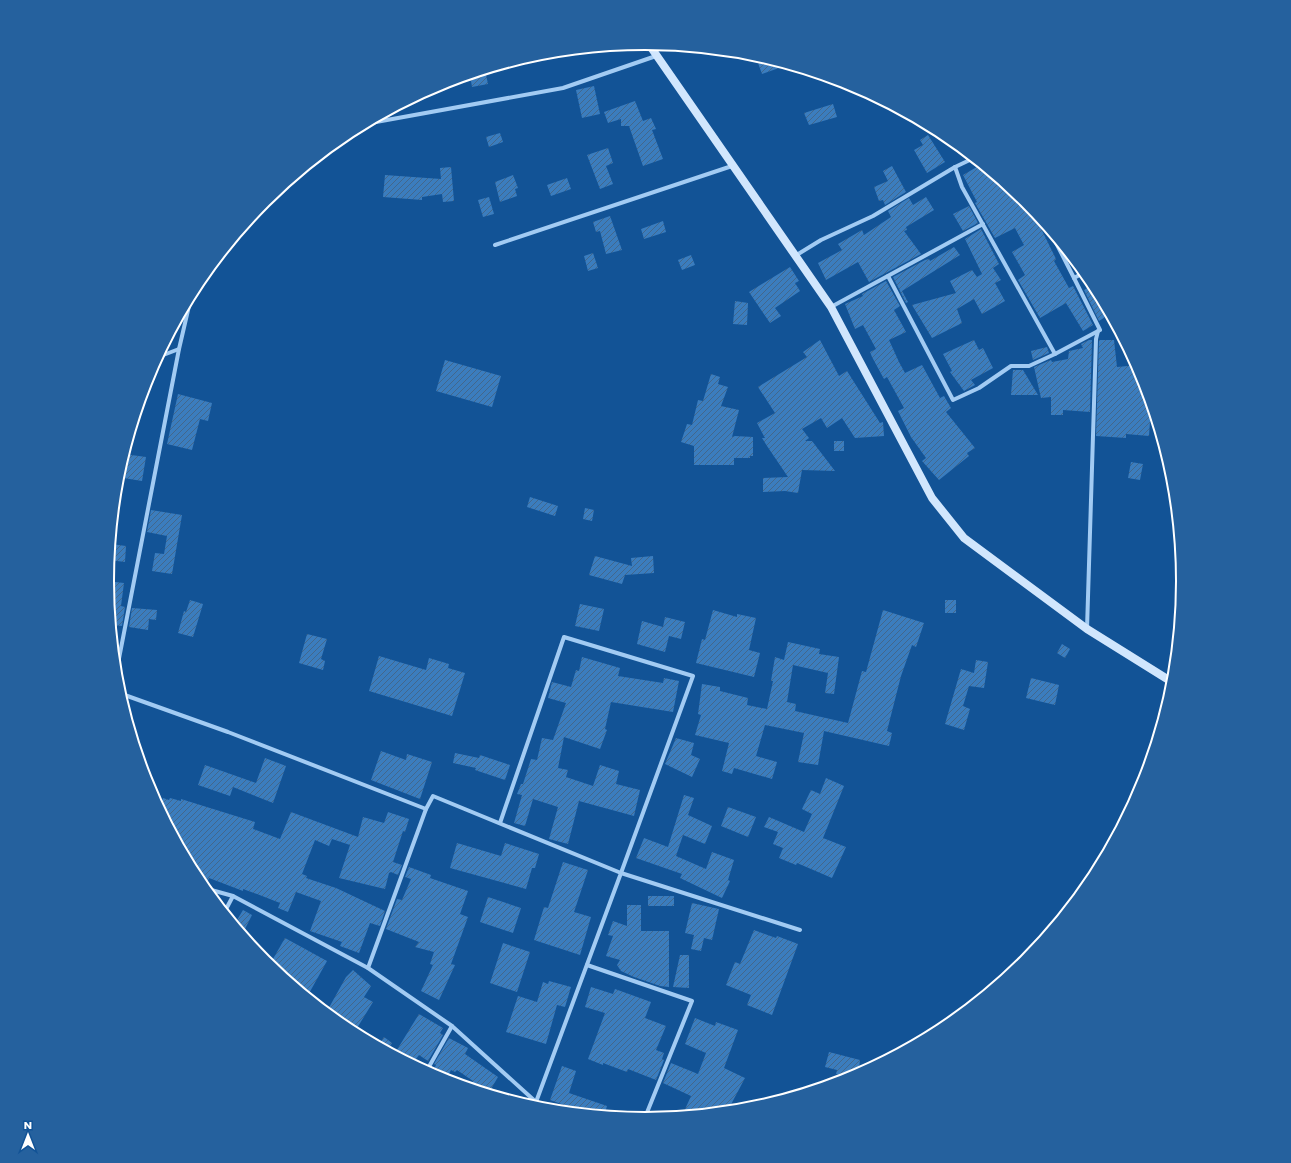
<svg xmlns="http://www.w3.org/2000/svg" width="1291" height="1163" viewBox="0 0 1291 1163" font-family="Poppins,sans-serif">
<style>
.building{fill:url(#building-hatch)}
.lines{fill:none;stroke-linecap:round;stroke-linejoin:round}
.street{stroke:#a2cbf3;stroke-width:4}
.secondary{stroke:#d1e6fd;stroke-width:8}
.rim{fill:none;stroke:#fff;stroke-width:2}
</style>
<defs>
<pattern id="building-hatch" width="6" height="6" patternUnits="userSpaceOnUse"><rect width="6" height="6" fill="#3b7dbe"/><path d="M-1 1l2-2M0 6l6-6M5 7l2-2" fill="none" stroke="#43678b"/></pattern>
</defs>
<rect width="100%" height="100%" fill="#125396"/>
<!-- building -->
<g class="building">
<polygon points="769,59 777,61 779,68 762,74 758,63"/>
<polygon points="485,70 488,84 472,87 470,75"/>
<polygon points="594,86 600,114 582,118 576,90"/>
<polygon points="635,101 643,121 651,118 656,129 652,130 663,159 643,166 629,126 621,126 621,119 608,123 604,112"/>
<polygon points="833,104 837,117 809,125 804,113"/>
<polygon points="500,133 503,142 489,147 486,137"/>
<polygon points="928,135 945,162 927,173 914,150 923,145 920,140"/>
<polygon points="608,148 613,163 606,166 613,184 600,189 587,155"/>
<polygon points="982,164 1028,202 1056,259 1054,261 1069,288 1073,286 1093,325 1083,331 1066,303 1040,318 1018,280 1025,275 1012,252 1024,245 1015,228 995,238 975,203 977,202 963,175"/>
<polygon points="892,166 906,192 885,205 883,200 879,201 874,187 888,181 883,171"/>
<polygon points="451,167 454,201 443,202 442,194 422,197 422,200 383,197 385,175 441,179 440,168"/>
<polygon points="513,175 518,188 515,189 517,196 500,202 495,182"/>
<polygon points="567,178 571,189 551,196 547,185"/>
<polygon points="489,197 494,214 483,217 478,200"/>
<polygon points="926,197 934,210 906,227 907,230 904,231 921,254 869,282 858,262 826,280 818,263 842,250 838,244 862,230 864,235 891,217 888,211 909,198 913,205"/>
<polygon points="969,206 978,223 963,231 953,214"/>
<polygon points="610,216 622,250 606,254 600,231 596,232 593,222"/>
<polygon points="663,221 666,232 644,239 641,229"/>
<polygon points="981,229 999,264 993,268 1001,280 995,283 1005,301 982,314 974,299 957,309 962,323 932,338 912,305 956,293 950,281 972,270 977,277 982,274 965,239"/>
<polygon points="954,247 960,255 902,291 908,302 906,303 893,277 925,260 929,259 930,261"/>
<polygon points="593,253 598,268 588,271 584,256"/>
<polygon points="691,255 695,265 682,270 678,260"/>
<polygon points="790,267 799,281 795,283 800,291 775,308 781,316 770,323 749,292"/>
<polygon points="886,281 900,306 894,310 906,332 889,340 899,362 905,373 922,365 940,398 944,396 951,408 946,412 975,448 967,453 969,456 939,480 922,461 926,458 911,437 898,411 904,408 887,377 884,379 872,357 870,352 876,349 863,325 855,329 845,304 863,296 862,294"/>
<polygon points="1094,284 1110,314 1099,321 1084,290"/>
<polygon points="735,301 748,303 747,325 733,324"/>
<polygon points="820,340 839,376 847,371 880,423 883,422 884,436 855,438 842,418 827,428 821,418 802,429 809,438 805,441 812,441 835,471 802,470 798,493 785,491 763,492 763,478 788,477 767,446 762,438 765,438 757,423 775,413 758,387 807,357 803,352"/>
<polygon points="974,340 979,350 983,348 993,368 971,380 975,385 964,391 950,372 952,371 943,354"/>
<polygon points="1089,340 1092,340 1090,412 1063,410 1063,415 1051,415 1051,397 1041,398 1034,367 1051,360 1052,362 1068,359 1069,351 1083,348 1081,344"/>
<polygon points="1099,340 1114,340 1117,367 1138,365 1143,376 1157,421 1150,421 1149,436 1126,434 1126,438 1096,436"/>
<polygon points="1047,347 1049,353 1033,360 1031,351"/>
<polygon points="445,360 501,376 492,407 436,391"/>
<polygon points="1013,370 1023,370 1038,395 1011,395"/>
<polygon points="711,374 720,377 718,384 728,387 721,406 739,410 732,437 735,436 753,437 753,456 750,456 750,458 734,458 734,465 694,465 694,446 681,442 687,424 692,425 698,400 703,401"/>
<polygon points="178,394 212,403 208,421 200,419 192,450 167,444"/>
<rect x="834" y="441" width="10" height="10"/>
<polygon points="124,454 146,457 142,481 117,477"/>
<polygon points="1131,462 1143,464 1140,480 1128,478"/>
<polygon points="530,497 558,506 555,516 527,507"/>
<polygon points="585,508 594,510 592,521 583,519"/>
<polygon points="151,510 182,515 172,574 152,571 155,553 164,554 167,536 147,532"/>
<polygon points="111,544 126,546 125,562 109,560"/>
<polygon points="595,556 632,566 631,558 653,556 654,573 625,575 622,584 589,575"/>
<polygon points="107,581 124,583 121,606 125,607 122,626 111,625"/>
<polygon points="190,600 203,604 193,637 178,633 184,611 186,612"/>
<rect x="945" y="600" width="11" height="13"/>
<polygon points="580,604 604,609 599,631 575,626"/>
<polygon points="132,608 157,610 156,620 149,619 148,630 129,627"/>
<polygon points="713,610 737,617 737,614 756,618 749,650 760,653 754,677 696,663 702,639 705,640"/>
<polygon points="883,610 924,623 916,647 912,645 901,676 887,731 892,733 889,746 824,731 818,765 798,762 804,733 765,725 756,756 777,762 772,779 734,768 732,774 722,771 729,743 695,735 701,715 698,714 702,684 720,687 720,691 748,698 747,705 767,709 773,681 771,681 775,657 784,660 788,642 820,649 819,654 839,657 834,694 825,693 828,673 793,665 787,702 796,704 795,711 848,723 862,671 866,672"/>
<polygon points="665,617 685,622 681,639 669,636 665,652 637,644 642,621 663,627"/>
<polygon points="307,634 327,639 321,659 325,661 323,670 299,663"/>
<polygon points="1062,644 1070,649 1065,658 1057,653"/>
<polygon points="379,656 426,670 429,658 449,664 448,668 465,673 452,716 369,691"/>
<polygon points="582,657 620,668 618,676 663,683 664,678 679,681 673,712 611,702 605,729 607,730 600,749 564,737 558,768 568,770 566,777 593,786 600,765 619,771 616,784 640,790 634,816 579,801 568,844 549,839 558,807 533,799 525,826 514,823 522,795 517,794 521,784 523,784 531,759 537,760 542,738 553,740 566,703 548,698 552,682 571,687 576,670 579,671"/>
<polygon points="976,660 988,662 984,688 969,686 963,706 970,709 964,730 945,724 961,669 974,673"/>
<polygon points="1031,678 1059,685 1055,705 1026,698"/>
<polygon points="676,738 694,743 691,755 700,759 692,777 665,764"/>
<polygon points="381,751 406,760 407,754 432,762 420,799 371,780"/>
<polygon points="455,753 479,758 480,755 510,765 505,780 475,770 476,768 453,763"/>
<polygon points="265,758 286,766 273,803 233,787 230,796 198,785 205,765 256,783"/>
<polygon points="826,778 844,786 823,838 846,847 832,878 797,863 796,865 779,858 783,848 773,844 778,832 764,827 769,817 804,832 812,814 802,809 811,790 820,794"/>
<polygon points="684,795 694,798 688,815 712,826 705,844 683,835 676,856 706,869 712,852 734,860 728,880 730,881 722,898 680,878 682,874 636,858 644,838 668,847"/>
<polygon points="163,798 169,800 170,798 181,801 181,799 255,822 253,829 280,839 291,812 358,837 363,817 384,823 388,812 409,819 405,832 403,831 393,862 402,865 398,875 391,872 389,873 385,889 339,878 350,845 332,839 329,846 315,840 302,874 307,876 306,878 336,888 385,911 380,926 370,923 359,953 340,946 342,942 310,931 321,901 296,892 288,912 278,908 280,903 257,894 243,889 243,891 209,878 208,881 195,876 159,809"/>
<polygon points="728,807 756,817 748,837 721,826"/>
<polygon points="457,843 501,856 505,843 539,854 535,868 532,868 526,889 450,868"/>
<polygon points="563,862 588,870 574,912 591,917 580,955 534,940 544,907 548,908"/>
<polygon points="409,867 431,875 430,878 468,891 460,914 468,917 451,964 455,965 439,1000 421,991 433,965 430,964 434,952 415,947 419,942 386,929 397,899 402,900 411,879 405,877"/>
<rect x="648" y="896" width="26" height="10"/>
<polygon points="488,897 521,908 513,933 480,922"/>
<polygon points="692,903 719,909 712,940 704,938 701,951 691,949 694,935 685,933"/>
<polygon points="627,905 641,905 641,931 669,931 669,987 660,986 634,977 621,971 617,965 620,960 606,956 613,936 608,935 613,921 627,926"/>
<polygon points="243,910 252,915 242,935 234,925"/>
<polygon points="754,930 776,938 777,936 798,944 772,1015 747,1005 751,995 726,985 735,962 740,964"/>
<polygon points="285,938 327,961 307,997 269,966"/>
<polygon points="503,943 530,952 517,992 490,983"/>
<polygon points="680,955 689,955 689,988 673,987"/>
<polygon points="353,970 371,986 364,997 373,1002 354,1033 326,1013 346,977"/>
<polygon points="549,981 571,987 565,1007 557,1005 546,1044 506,1032 518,996 537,1002 543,982 548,984"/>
<polygon points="591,987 613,994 615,989 651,1002 645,1018 666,1026 656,1050 664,1053 662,1059 664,1060 656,1080 628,1069 627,1072 603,1063 603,1065 588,1059 605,1013 585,1007"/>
<polygon points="419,1014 443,1028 440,1033 443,1035 428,1061 419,1055 412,1064 395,1053"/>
<polygon points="695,1018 715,1026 716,1022 738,1030 724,1068 745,1078 727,1112 682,1116 691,1096 663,1083 671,1063 698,1074 706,1053 685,1044"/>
<polygon points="384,1037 392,1043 387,1051 378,1046"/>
<polygon points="449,1038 468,1048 465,1054 498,1077 488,1094 469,1088 473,1081 457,1070 455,1072 451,1070 445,1081 431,1075 436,1065 434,1064"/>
<polygon points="829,1052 860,1060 858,1076 855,1077 836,1074 837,1070 825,1067"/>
<polygon points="562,1066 576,1071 569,1093 607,1106 604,1116 568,1112 570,1107 550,1100"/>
</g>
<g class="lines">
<!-- street -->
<g class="street">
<polyline points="365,124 563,88 656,56"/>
<polyline points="955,167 962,187 1055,354"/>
<polyline points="1049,229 1074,278"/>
<polyline points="495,245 732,166"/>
<polyline points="795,256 821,240 873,216 955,167 974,158"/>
<polyline points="888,276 953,400 979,388 1011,366 1029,366 1055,354 1100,330 1074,278 1085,272"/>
<polyline points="831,307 983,224"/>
<polyline points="158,357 179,349"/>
<polyline points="1087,629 1096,339 1098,331"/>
<polyline points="116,674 179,349 192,293"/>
<polyline points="119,693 228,732 426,809 433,796 621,873 536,1102 545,1110"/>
<polyline points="426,809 368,968 452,1026 536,1102"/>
<polyline points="500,823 564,637 693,676 621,873 800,930"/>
<polyline points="204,888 233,896 368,968"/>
<polyline points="224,913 233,896"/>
<polyline points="587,965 692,1001 644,1120"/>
<polyline points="426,1072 452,1026"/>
</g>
<!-- secondary -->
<polyline class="secondary" points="648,43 831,307 932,498 964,538 1087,629 1172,682 1174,685"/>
</g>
<!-- crop -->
<path d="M0 0H1291V1163H0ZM114 581a531 531 0 1 1 1062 0a531 531 0 1 1-1062 0Z" fill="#25619e" fill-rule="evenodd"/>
<path class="rim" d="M114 581a531 531 0 1 1 1062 0a531 531 0 1 1-1062 0Z"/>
<!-- north arrow -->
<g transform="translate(28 1135)" stroke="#125396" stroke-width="3" paint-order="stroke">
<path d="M0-3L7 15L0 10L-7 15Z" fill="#ffffff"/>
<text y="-6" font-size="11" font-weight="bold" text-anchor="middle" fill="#ffffff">N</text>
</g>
</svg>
